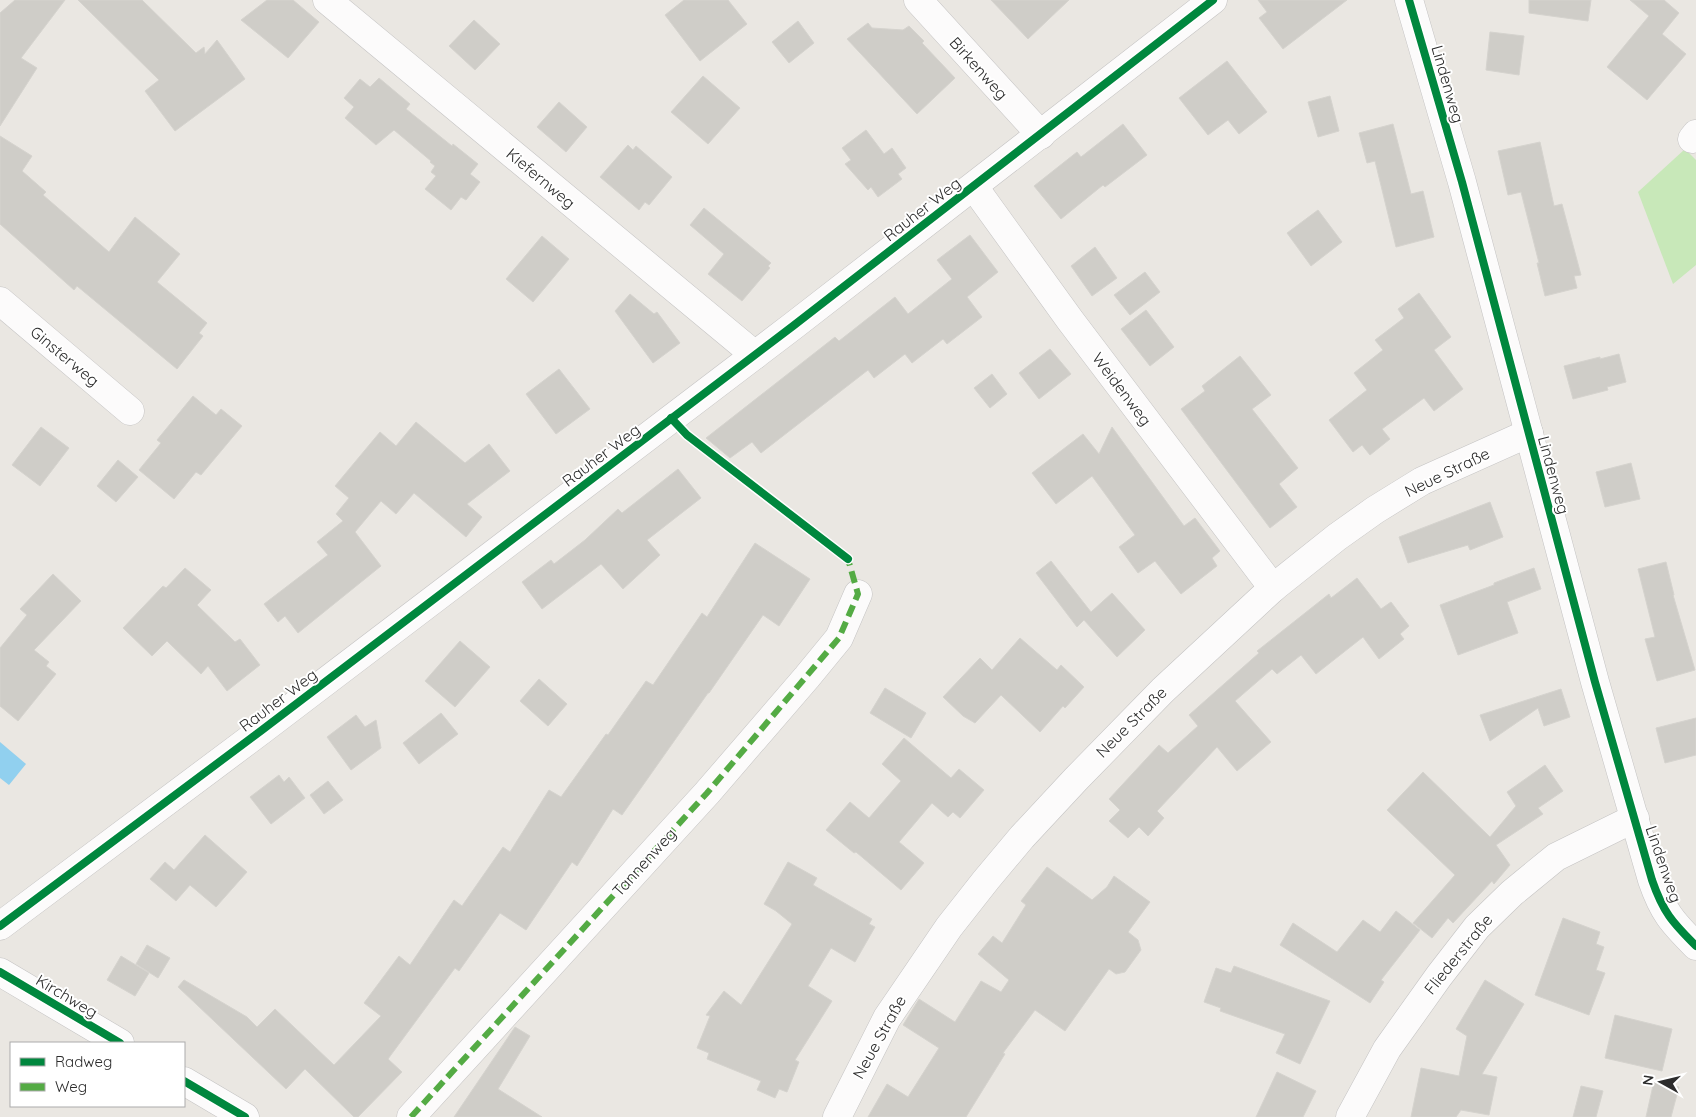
<svg xmlns="http://www.w3.org/2000/svg" width="1696" height="1117" viewBox="0 0 1696 1117" font-family="Quicksand,sans-serif">
<style>
.green{fill:#c8e8b9}
.water{fill:#91d0ef}
.building{fill:#cfcdc8;stroke:#d5d3ce}
.lines{fill:none;stroke-linecap:round;stroke-linejoin:round}
.minor-casing{stroke:#c4c3c3;stroke-width:29}
.minor{stroke:#fcfbfb;stroke-width:28}
.quiet{stroke:#54ab44;stroke-width:6;stroke-dasharray:12 6;stroke-linecap:butt}
.cycleway-casing{stroke:#fff;stroke-width:11}
.cycleway{stroke:#00873e;stroke-width:8}
.labels{text-anchor:middle;dominant-baseline:central;stroke-width:4;stroke-linejoin:round;paint-order:stroke}
.street-label{font-size:16px;fill:#2c2c2c;stroke:#fff}
</style>
<rect width="100%" height="100%" fill="#eae7e2"/>
<!-- green -->
<polygon class="green" points="1685,149 1696,160 1696,265 1673,284 1638,192"/>
<!-- water -->
<polygon class="water" points="0,742 26,764 9,785 0,778"/>
<!-- building -->
<g class="building">
<polygon points="15,0 65,0 21,58 37,68 0,126 0,13"/>
<polygon points="78,0 142,0 196,53 204,47 205,54 217,40 245,79 175,131 145,91 159,80"/>
<polygon points="267,0 293,0 319,22 288,58 241,20"/>
<polygon points="684,0 728,0 747,24 700,61 665,15"/>
<polygon points="991,0 1069,0 1028,39"/>
<polygon points="1258,0 1347,0 1283,49 1259,18 1267,12"/>
<polygon points="1529,0 1591,0 1588,21 1529,13"/>
<polygon points="1630,0 1664,0 1679,13 1662,34 1686,54 1647,100 1607,67 1649,16"/>
<polygon points="474,20 500,44 475,70 449,46"/>
<polygon points="798,21 814,43 789,63 772,42"/>
<polygon points="868,23 872,28 903,30 909,26 924,41 922,43 955,78 917,114 847,39"/>
<polygon points="1490,32 1524,36 1519,75 1486,70"/>
<polygon points="1227,61 1267,112 1239,134 1228,120 1208,135 1179,98"/>
<polygon points="703,76 740,108 708,144 671,112"/>
<polygon points="379,78 410,104 406,109 452,146 453,144 478,164 470,174 480,182 466,200 461,197 451,210 425,189 436,176 431,172 435,166 430,162 431,161 394,130 376,145 345,118 354,107 344,98 360,79 370,87"/>
<polygon points="1330,96 1339,131 1318,137 1308,102"/>
<polygon points="559,102 587,127 566,152 537,127"/>
<polygon points="1123,124 1147,155 1105,187 1103,185 1061,219 1034,186 1077,152 1081,157"/>
<polygon points="1393,124 1411,194 1423,191 1434,237 1396,247 1375,161 1367,163 1359,133"/>
<polygon points="866,130 884,154 892,148 906,168 898,174 902,179 878,197 871,187 868,190 845,164 851,160 842,148"/>
<polygon points="0,136 32,156 22,171 46,192 43,195 109,252 135,217 180,254 157,282 207,323 199,333 203,336 177,369 77,286 74,290 0,224"/>
<polygon points="1540,142 1554,206 1562,204 1581,275 1574,276 1577,288 1545,296 1537,263 1539,263 1521,192 1508,195 1498,151"/>
<polygon points="628,145 633,150 636,146 672,177 649,205 645,202 639,210 600,177"/>
<polygon points="704,208 771,263 768,266 770,268 742,301 708,274 724,254 690,225"/>
<polygon points="1318,210 1342,242 1311,266 1287,233"/>
<polygon points="970,235 998,272 967,297 982,317 947,344 943,339 912,363 905,354 874,378 868,370 761,453 752,442 730,458 706,438 835,337 839,341 895,297 908,314 933,294 952,279 937,260"/>
<polygon points="542,236 569,259 533,302 506,279"/>
<polygon points="1095,247 1117,278 1092,296 1071,266"/>
<polygon points="1145,272 1160,292 1130,315 1114,295"/>
<polygon points="1419,293 1451,337 1434,350 1463,389 1434,411 1424,398 1382,429 1390,439 1370,455 1362,445 1353,452 1329,420 1367,390 1354,373 1383,350 1375,340 1404,318 1398,309"/>
<polygon points="630,294 654,314 657,312 680,343 653,363 615,311"/>
<polygon points="1146,310 1174,347 1150,366 1121,329"/>
<polygon points="1050,349 1071,374 1039,399 1019,373"/>
<polygon points="1619,354 1626,382 1607,387 1608,390 1573,399 1564,366 1600,357 1600,359"/>
<polygon points="1240,356 1271,395 1252,409 1298,468 1279,484 1297,507 1270,528 1181,409 1205,391 1202,386"/>
<polygon points="559,369 590,409 556,434 526,394"/>
<polygon points="992,374 1007,394 990,408 974,388"/>
<polygon points="193,396 216,415 221,409 242,426 201,475 196,472 174,499 139,470 161,443 157,440"/>
<polygon points="416,422 465,463 489,444 510,471 467,504 482,517 466,537 414,493 396,514 381,501 355,532 381,566 298,633 285,616 278,622 264,604 328,555 317,542 343,521 336,514 349,498 335,486 380,432 396,446"/>
<polygon points="41,427 69,448 40,486 12,465"/>
<polygon points="1112,427 1184,526 1195,518 1220,551 1212,558 1217,566 1181,594 1155,561 1138,573 1119,547 1135,535 1092,476 1056,504 1032,473 1083,434 1099,454"/>
<polygon points="118,460 138,477 116,502 97,486"/>
<polygon points="1631,463 1640,499 1605,507 1596,472"/>
<polygon points="678,469 701,498 647,540 660,555 623,589 601,564 542,609 522,582 551,560 554,564 585,540 618,509 622,513"/>
<polygon points="1490,502 1503,537 1470,550 1468,545 1408,563 1399,537"/>
<polygon points="755,543 810,579 779,626 763,615 709,693 708,693 622,815 613,809 577,866 572,862 526,930 500,913 459,971 455,968 388,1059 402,1072 358,1117 354,1117 305,1069 286,1089 178,987 184,980 247,1017 257,1027 275,1009 334,1065 381,1016 364,1003 399,956 410,965 454,900 462,906 503,847 510,852 549,790 561,797 606,734 608,735 646,681 653,685 702,613 707,617"/>
<polygon points="1051,561 1091,612 1112,593 1145,630 1117,657 1084,620 1077,627 1036,573"/>
<polygon points="1666,562 1674,595 1673,595 1695,670 1657,681 1645,639 1655,637 1638,569"/>
<polygon points="185,568 211,590 197,605 235,642 240,639 260,665 227,691 208,666 201,674 167,641 152,656 123,628 163,586 166,588"/>
<polygon points="1534,568 1541,589 1507,602 1518,633 1458,655 1440,605 1494,585 1494,583"/>
<polygon points="53,574 81,601 34,650 49,662 46,666 56,674 18,721 0,706 0,648 27,615 20,609"/>
<polygon points="1357,578 1381,609 1391,602 1409,626 1400,634 1404,639 1379,659 1363,637 1316,674 1301,655 1277,674 1272,669 1235,701 1271,742 1237,771 1217,747 1157,811 1164,818 1148,836 1139,827 1128,838 1109,821 1120,810 1109,799 1159,745 1168,753 1198,726 1189,715 1259,653 1257,651 1329,594 1331,598"/>
<polygon points="1020,638 1057,670 1061,665 1084,687 1065,708 1063,706 1040,732 1001,695 975,723 963,716 943,697 980,658 992,670"/>
<polygon points="460,641 490,667 455,707 425,681"/>
<polygon points="539,679 567,704 548,726 520,701"/>
<polygon points="885,688 926,713 911,738 870,713"/>
<polygon points="1561,689 1570,717 1544,726 1538,708 1490,741 1480,715"/>
<polygon points="441,713 458,734 419,764 403,743"/>
<polygon points="356,715 365,727 376,720 381,748 351,770 327,737"/>
<polygon points="1696,718 1696,755 1665,763 1656,728"/>
<polygon points="904,738 951,778 959,769 984,790 960,818 953,812 948,817 932,803 899,842 924,863 901,890 856,852 854,853 826,830 850,802 869,818 901,781 882,764"/>
<polygon points="1545,765 1563,791 1538,808 1543,814 1496,845 1510,865 1494,884 1492,881 1453,923 1448,918 1432,938 1413,923 1455,875 1387,810 1423,772 1490,837 1516,806 1507,792"/>
<polygon points="279,775 284,782 289,777 305,798 271,824 250,797"/>
<polygon points="328,781 343,800 324,814 310,795"/>
<polygon points="205,835 247,872 216,907 190,885 176,901 150,879 165,862 174,870"/>
<polygon points="788,862 817,878 813,885 872,919 869,924 875,927 855,962 831,948 808,986 832,1001 795,1060 799,1062 787,1092 779,1089 775,1098 757,1090 761,1081 707,1059 709,1053 697,1048 710,1016 706,1015 724,991 741,1005 792,924 776,911 764,904"/>
<polygon points="1047,867 1092,900 1107,887 1114,876 1150,902 1128,932 1138,940 1141,950 1125,972 1116,974 1109,969 1065,1031 1035,1010 1003,1053 1005,1054 966,1117 868,1117 887,1084 908,1097 939,1048 903,1025 919,999 955,1022 981,981 1001,992 1009,980 978,954 993,936 1002,943 1026,905 1021,901"/>
<polygon points="1396,911 1420,930 1381,980 1384,982 1370,1003 1280,945 1293,923 1337,952 1363,920 1380,932"/>
<polygon points="1563,918 1600,932 1596,944 1604,947 1596,970 1605,973 1589,1015 1535,995"/>
<polygon points="147,945 170,958 158,978 136,964"/>
<polygon points="121,956 149,973 135,996 107,980"/>
<polygon points="1234,966 1330,1001 1300,1064 1276,1053 1285,1034 1220,1011 1221,1008 1204,1002 1216,968 1231,973"/>
<polygon points="1485,980 1524,1004 1482,1074 1497,1077 1489,1115 1461,1110 1456,1117 1411,1117 1421,1068 1459,1076 1467,1036 1456,1029"/>
<polygon points="1615,1015 1672,1029 1662,1071 1605,1058"/>
<polygon points="515,1027 530,1036 498,1089 542,1117 454,1117"/>
<polygon points="1277,1072 1316,1091 1303,1117 1256,1117"/>
<polygon points="1654,1081 1679,1087 1671,1117 1646,1117"/>
<polygon points="1581,1086 1603,1091 1596,1117 1573,1117"/>
</g>
<g class="lines">
<defs>
<g id="minor">
<polyline points="327,0 755,355"/>
<polyline points="918,0 1041,135"/>
<path d="M1409,0l53,182 133,500 57,198c11,32 20,42 44,66"/>
<polyline points="1692,139 1696,134"/>
<polyline points="974,187 1070,320 1273,588"/>
<polyline points="0,301 130,411"/>
<polyline points="0,926 262,730 793,326 1213,0"/>
<polyline points="0,972 120,1043"/>
<polyline points="184,1081 245,1117"/>
<polyline points="411,1117 707,793 807,677 839,638 858,594"/>
<polyline points="837,1117 887,1018 949,927 986,880 1022,837 1076,779 1163,690 1273,588 1337,537 1375,510 1422,481 1529,433"/>
<polyline points="1350,1117 1387,1049 1439,976 1477,927 1512,893 1556,857 1635,818"/>
</g>
</defs>
<!-- minor casing -->
<use href="#minor" class="minor-casing"/>
<!-- minor -->
<use href="#minor" class="minor"/>
<!-- quiet -->
<polyline class="quiet" points="411,1117 707,793 839,638 858,594 848,559 845,557"/>
<defs>
<g id="cycleway">
<path d="M1409,0l53,182 133,500 57,198c11,32 20,42 44,66"/>
<polyline points="671,418 687,435 848,559"/>
<polyline points="0,926 262,730 793,326 1213,0"/>
<polyline points="0,972 120,1043"/>
<polyline points="184,1081 245,1117"/>
</g>
</defs>
<!-- cycleway casing -->
<use href="#cycleway" class="cycleway-casing"/>
<!-- cycleway -->
<use href="#cycleway" class="cycleway"/>
</g>
<g class="labels">
<!-- street labels -->
<g class="street-label">
<text transform="translate(979 68) rotate(48)">Birkenweg</text>
<text transform="translate(1448 84) rotate(74)">Lindenweg</text>
<text transform="translate(541 178) rotate(40)">Kiefernweg</text>
<text transform="translate(922 209) rotate(-38)">Rauher Weg</text>
<text transform="translate(65 356) rotate(40)">Ginsterweg</text>
<text transform="translate(1122 389) rotate(53)">Weidenweg</text>
<text transform="translate(601 455) rotate(-37)">Rauher Weg</text>
<text transform="translate(1447 472) rotate(-26)">Neue Straße</text>
<text transform="translate(1554 475) rotate(75)">Lindenweg</text>
<text transform="translate(278 700) rotate(-37)">Rauher Weg</text>
<text transform="translate(1131 722) rotate(-45)">Neue Straße</text>
<text transform="translate(644 862) rotate(-48)">Tannenweg</text>
<text transform="translate(1664 864) rotate(71)">Lindenweg</text>
<text transform="translate(1458 954) rotate(-51)">Fliederstraße</text>
<text transform="translate(67 996) rotate(31)">Kirchweg</text>
<text transform="translate(879 1037) rotate(-61)">Neue Straße</text>
</g>
</g>
<!-- legend -->
<rect x="10" y="1042" width="175" height="65" fill="#ffffff" stroke="#ababab"/>
<rect x="20" y="1058" width="25" height="8" fill="#00873e" stroke="#ababab"/>
<text x="55" y="1067" font-size="15" fill="#2c2c2c">Radweg</text>
<rect x="20" y="1083" width="25" height="8" fill="#54ab44" stroke="#ababab"/>
<text x="55" y="1092" font-size="15" fill="#2c2c2c">Weg</text>
<!-- north arrow -->
<g transform="translate(1661 1082) rotate(278)" stroke="#ffffff" stroke-width="4" paint-order="stroke">
<path d="M0-4L9 19L0 12L-9 19Z" fill="#2c2c2c"/>
<text y="-8" font-size="14" font-weight="bold" text-anchor="middle" fill="#2c2c2c">N</text>
</g>
</svg>
